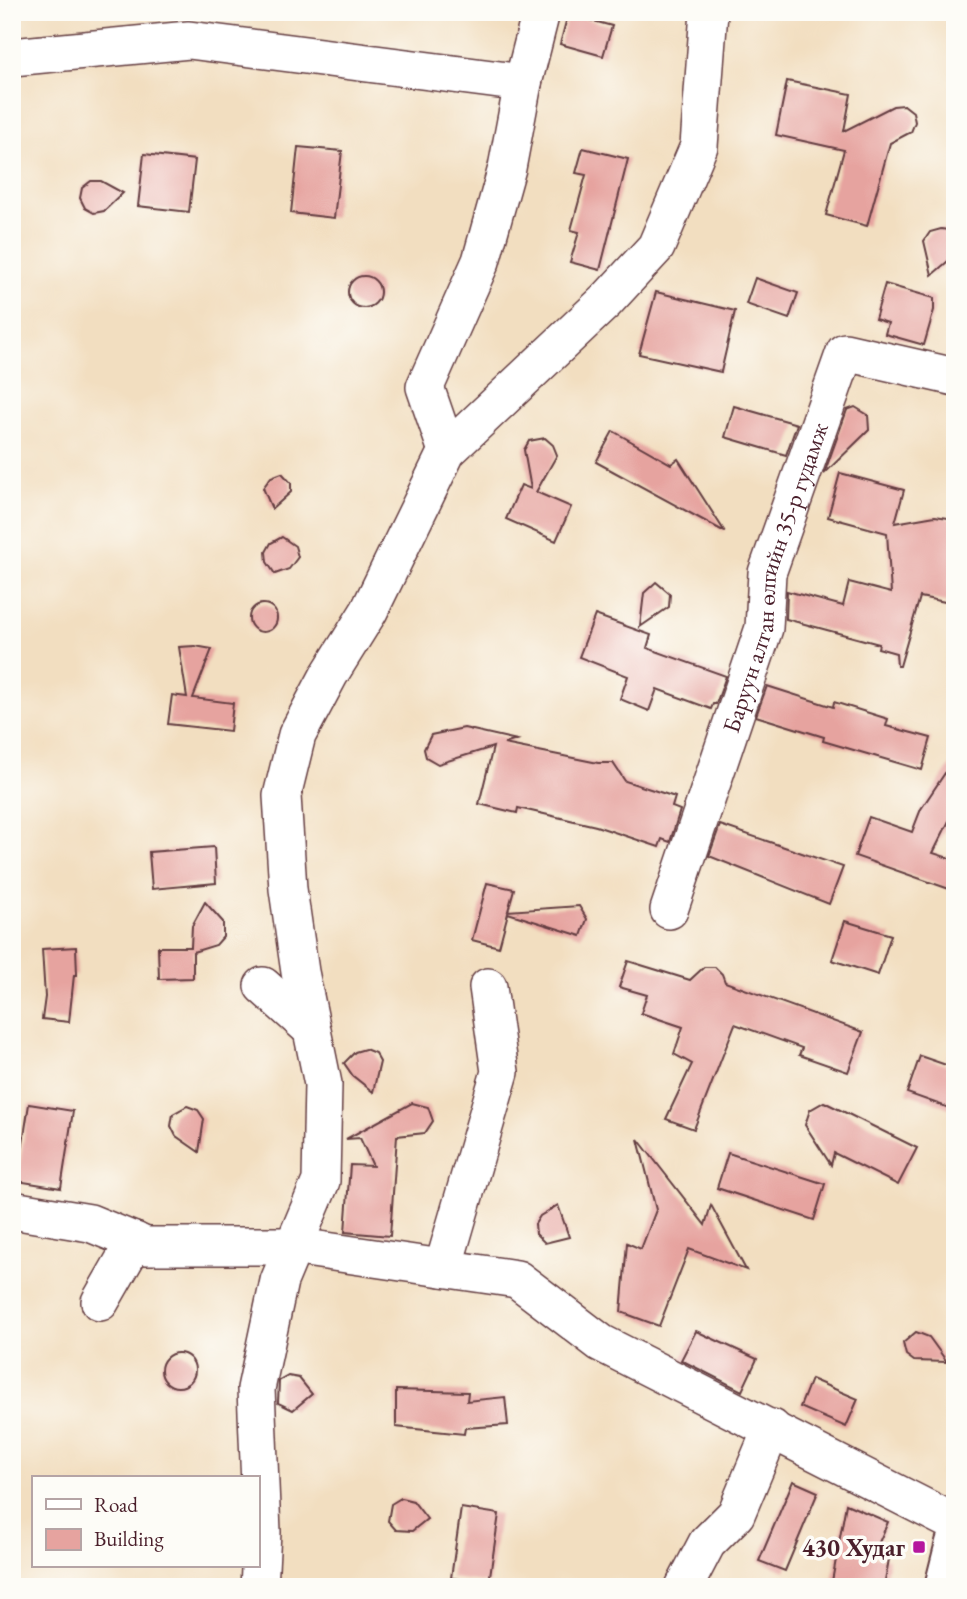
<svg xmlns="http://www.w3.org/2000/svg" width="967" height="1599" viewBox="0 0 967 1599" font-family="'EB Garamond',serif">
<style>
.building{fill:#e6a39f}
.lines{fill:none;stroke-linecap:round;stroke-linejoin:round}
.street-casing{stroke:#633c41;stroke-width:40}
.secondary-casing{stroke:#633c41;stroke-width:42}
.street{stroke:#fff;stroke-width:37}
.secondary{stroke:#fff;stroke-width:38}
.poi-dot{fill:#b5179e;stroke:#fdfcf7;stroke-width:2.5}
.labels{text-anchor:middle;dominant-baseline:central;stroke-width:7;stroke-linejoin:round;paint-order:stroke}
.street-label{font-size:24px;fill:#4a1f2b;stroke:#fdfcf7}
.poi-label{font-size:24px;font-weight:bold;fill:#4a1f2b;stroke:#fdfcf7;text-anchor:end}
</style>
<rect width="100%" height="100%" fill="#fdfcf7"/>
<filter id="ink" filterUnits="userSpaceOnUse"><feTurbulence type="fractalNoise" baseFrequency=".0143" numOctaves="2"/><feDisplacementMap in="SourceGraphic" scale="14" xChannelSelector="R" yChannelSelector="G"/><feConvolveMatrix kernelMatrix="1 2 1 2 8 2 1 2 1" color-interpolation-filters="sRGB"/></filter>
<filter id="wash" filterUnits="userSpaceOnUse"><feTurbulence type="fractalNoise" baseFrequency=".00686" numOctaves="4" result="noise"/><feDisplacementMap in="SourceGraphic" scale="28" xChannelSelector="R" yChannelSelector="G"/><feGaussianBlur stdDeviation="1.57" result="paint"/><feColorMatrix in="noise" values="0 0 0 0 0 0 0 0 0 0 0 0 0 0 0 0 0 1.4 0 .05"/><feComposite in="paint" operator="in"/></filter>
<g filter="url(#wash)">
<rect width="100%" height="100%" fill="#f2dec0"/>
<g id="blocks">
<!-- building -->
<g class="building">
<polygon points="568,14 612,26 603,56 560,44"/>
<polygon points="787,81 851,94 844,131 893,106 904,105 913,112 915,122 911,132 890,143 867,226 826,215 844,150 776,135"/>
<polygon points="298,147 342,151 334,218 291,213"/>
<polygon points="583,148 628,159 600,270 570,262 579,232 571,230 586,175 576,173"/>
<polygon points="144,154 195,160 189,212 138,206"/>
<polygon points="91,181 101,181 123,193 104,211 94,213 85,208 80,198 82,188"/>
<polygon points="941,229 955,231 955,255 932,275 924,241 930,232"/>
<circle cx="364" cy="292" r="16"/>
<polygon points="755,278 798,293 789,319 746,304"/>
<polygon points="885,284 934,298 934,310 924,345 885,334 888,323 875,319"/>
<polygon points="656,292 735,311 721,372 639,354"/>
<polygon points="734,406 797,424 786,455 725,437"/>
<polygon points="855,407 868,415 869,430 824,474 847,410"/>
<polygon points="613,431 671,464 678,459 725,532 596,462"/>
<polygon points="545,438 553,445 557,455 536,492 571,507 556,541 506,519 521,485 531,489 524,450 529,441"/>
<polygon points="282,473 291,483 291,492 272,509 263,488 271,477"/>
<polygon points="840,473 904,490 895,523 935,516 955,519 955,604 920,597 900,666 897,666 896,653 878,648 879,644 786,619 787,591 843,606 849,582 891,593 887,533 828,517"/>
<polygon points="282,537 295,546 298,557 289,569 275,574 267,562 266,552 271,543"/>
<polygon points="656,582 670,594 669,607 640,627 644,593"/>
<circle cx="263" cy="618" r="14"/>
<polygon points="595,615 651,635 647,648 726,676 716,704 713,704 711,709 657,689 649,711 620,699 628,676 579,657"/>
<polygon points="195,646 212,649 193,698 233,703 230,731 168,724 172,695 187,697 179,647"/>
<polygon points="767,686 833,707 834,702 888,719 886,726 931,738 922,770 823,741 824,737 756,716"/>
<polygon points="464,728 517,740 504,744 598,763 613,763 625,781 675,797 672,807 680,810 670,842 662,839 659,847 596,826 518,808 517,813 479,804 493,747 438,764 426,757 424,749 431,735"/>
<polygon points="955,758 955,786 949,821 933,853 955,860 955,891 855,856 869,817 912,832 921,809"/>
<polygon points="720,825 843,867 829,904 709,856"/>
<polygon points="214,847 216,883 152,889 149,852"/>
<polygon points="487,883 514,889 508,911 579,906 587,919 581,936 508,913 499,947 472,940"/>
<polygon points="205,902 223,922 223,937 216,945 193,952 193,978 159,979 158,947 191,947 192,926"/>
<polygon points="845,921 891,935 878,975 832,960"/>
<polygon points="76,947 77,975 74,975 69,1022 42,1019 45,997 42,949"/>
<polygon points="628,961 690,980 704,967 715,967 722,974 725,982 863,1032 848,1072 799,1055 802,1048 735,1024 694,1129 666,1119 692,1064 674,1054 683,1027 641,1013 647,995 619,987"/>
<polygon points="365,1049 375,1053 380,1062 373,1092 353,1076 344,1063 355,1052"/>
<polygon points="920,1056 955,1068 955,1110 907,1093"/>
<polygon points="824,1102 917,1148 898,1185 834,1153 831,1165 805,1125 810,1110"/>
<polygon points="412,1103 428,1107 433,1121 425,1133 397,1136 390,1236 345,1232 350,1165 373,1166 360,1138 346,1139"/>
<polygon points="29,1104 73,1111 61,1188 17,1181"/>
<polygon points="187,1106 198,1110 204,1119 199,1152 176,1136 171,1126 173,1114"/>
<polygon points="638,1139 705,1225 711,1205 746,1270 689,1249 659,1326 621,1312 627,1243 641,1249 656,1210"/>
<polygon points="728,1153 825,1184 814,1220 717,1188"/>
<polygon points="558,1205 569,1237 545,1243 536,1234 535,1224 540,1216"/>
<polygon points="696,1331 757,1359 742,1391 681,1360"/>
<polygon points="916,1332 929,1337 947,1362 914,1361 906,1355 903,1343"/>
<circle cx="178" cy="1370" r="17"/>
<polygon points="288,1376 299,1378 312,1394 293,1410 278,1403 279,1381"/>
<polygon points="811,1379 858,1399 846,1427 800,1407"/>
<polygon points="396,1390 468,1392 467,1401 505,1397 508,1425 465,1428 464,1434 396,1427"/>
<polygon points="793,1481 818,1492 785,1571 759,1561"/>
<polygon points="401,1498 413,1501 427,1519 412,1531 396,1530 388,1521 391,1504"/>
<polygon points="846,1504 888,1522 873,1556 889,1559 884,1587 831,1587"/>
<polygon points="461,1508 499,1514 489,1583 451,1578"/>
</g>
</g>
</g>
<g filter="url(#ink)">
<use href="#blocks" fill-opacity="0" stroke="#633c41" stroke-width="2"/>
<g class="lines">
<defs>
<g id="street">
<polyline points="12,57 189,40 523,83 541,12"/>
<polyline points="447,451 425,387 481,261 507,168 523,83"/>
<path id="s1" d="M669,910l95,-282 3,-55 78,-221 110,25"/>
<polyline points="263,986 310,1028"/>
<polyline points="12,1210 90,1223 146,1246 292,1246 517,1279 601,1343 955,1523"/>
<polyline points="443,1268 500,1072 488,987"/>
<polyline points="100,1302 135,1241"/>
<polyline points="259,1587 262,1532 256,1389 279,1281 321,1181 323,1084 300,972 288,889 282,796 297,735 329,675 369,611 447,451 606,301 656,247 699,146 709,12"/>
<polyline points="684,1587 707,1543 736,1514 772,1428"/>
</g>
<polyline id="secondary" points="944,1587 955,1543"/>
</defs>
<!-- street casing -->
<use href="#street" class="street-casing"/>
<!-- secondary casing -->
<use href="#secondary" class="secondary-casing"/>
<!-- street -->
<use href="#street" class="street"/>
<!-- secondary -->
<use href="#secondary" class="secondary"/>
</g>
</g>
<!-- markers -->
<rect class="poi-dot" x="912" y="1540" width="14" height="14" rx="3.5"/>
<g class="labels">
<!-- street labels -->
<g class="street-label">
<text stroke="none"><textPath href="#s1" startOffset="350">Баруун алтан өлгийн 35-р гудамж</textPath></text>
</g>
<!-- poi labels -->
<g class="poi-label">
<text x="905" y="1547">430 Худаг</text>
</g>
</g>
<!-- margin -->
<rect width="967" height="1599" fill="none" stroke="#fdfcf7" stroke-width="42"/>
<!-- legend -->
<rect x="32" y="1476" width="228" height="91" fill="#fdfcf7" stroke="#b5a4a5" stroke-width="2"/>
<rect x="46" y="1499" width="35" height="10" fill="#ffffff" stroke="#b5a4a5" stroke-width="2"/>
<text x="94" y="1512" font-size="21" fill="#4a1f2b">Road</text>
<rect x="46" y="1529" width="35" height="21" fill="#e6a39f" stroke="#b5a4a5" stroke-width="2"/>
<text x="94" y="1546" font-size="21" fill="#4a1f2b">Building</text>
</svg>
